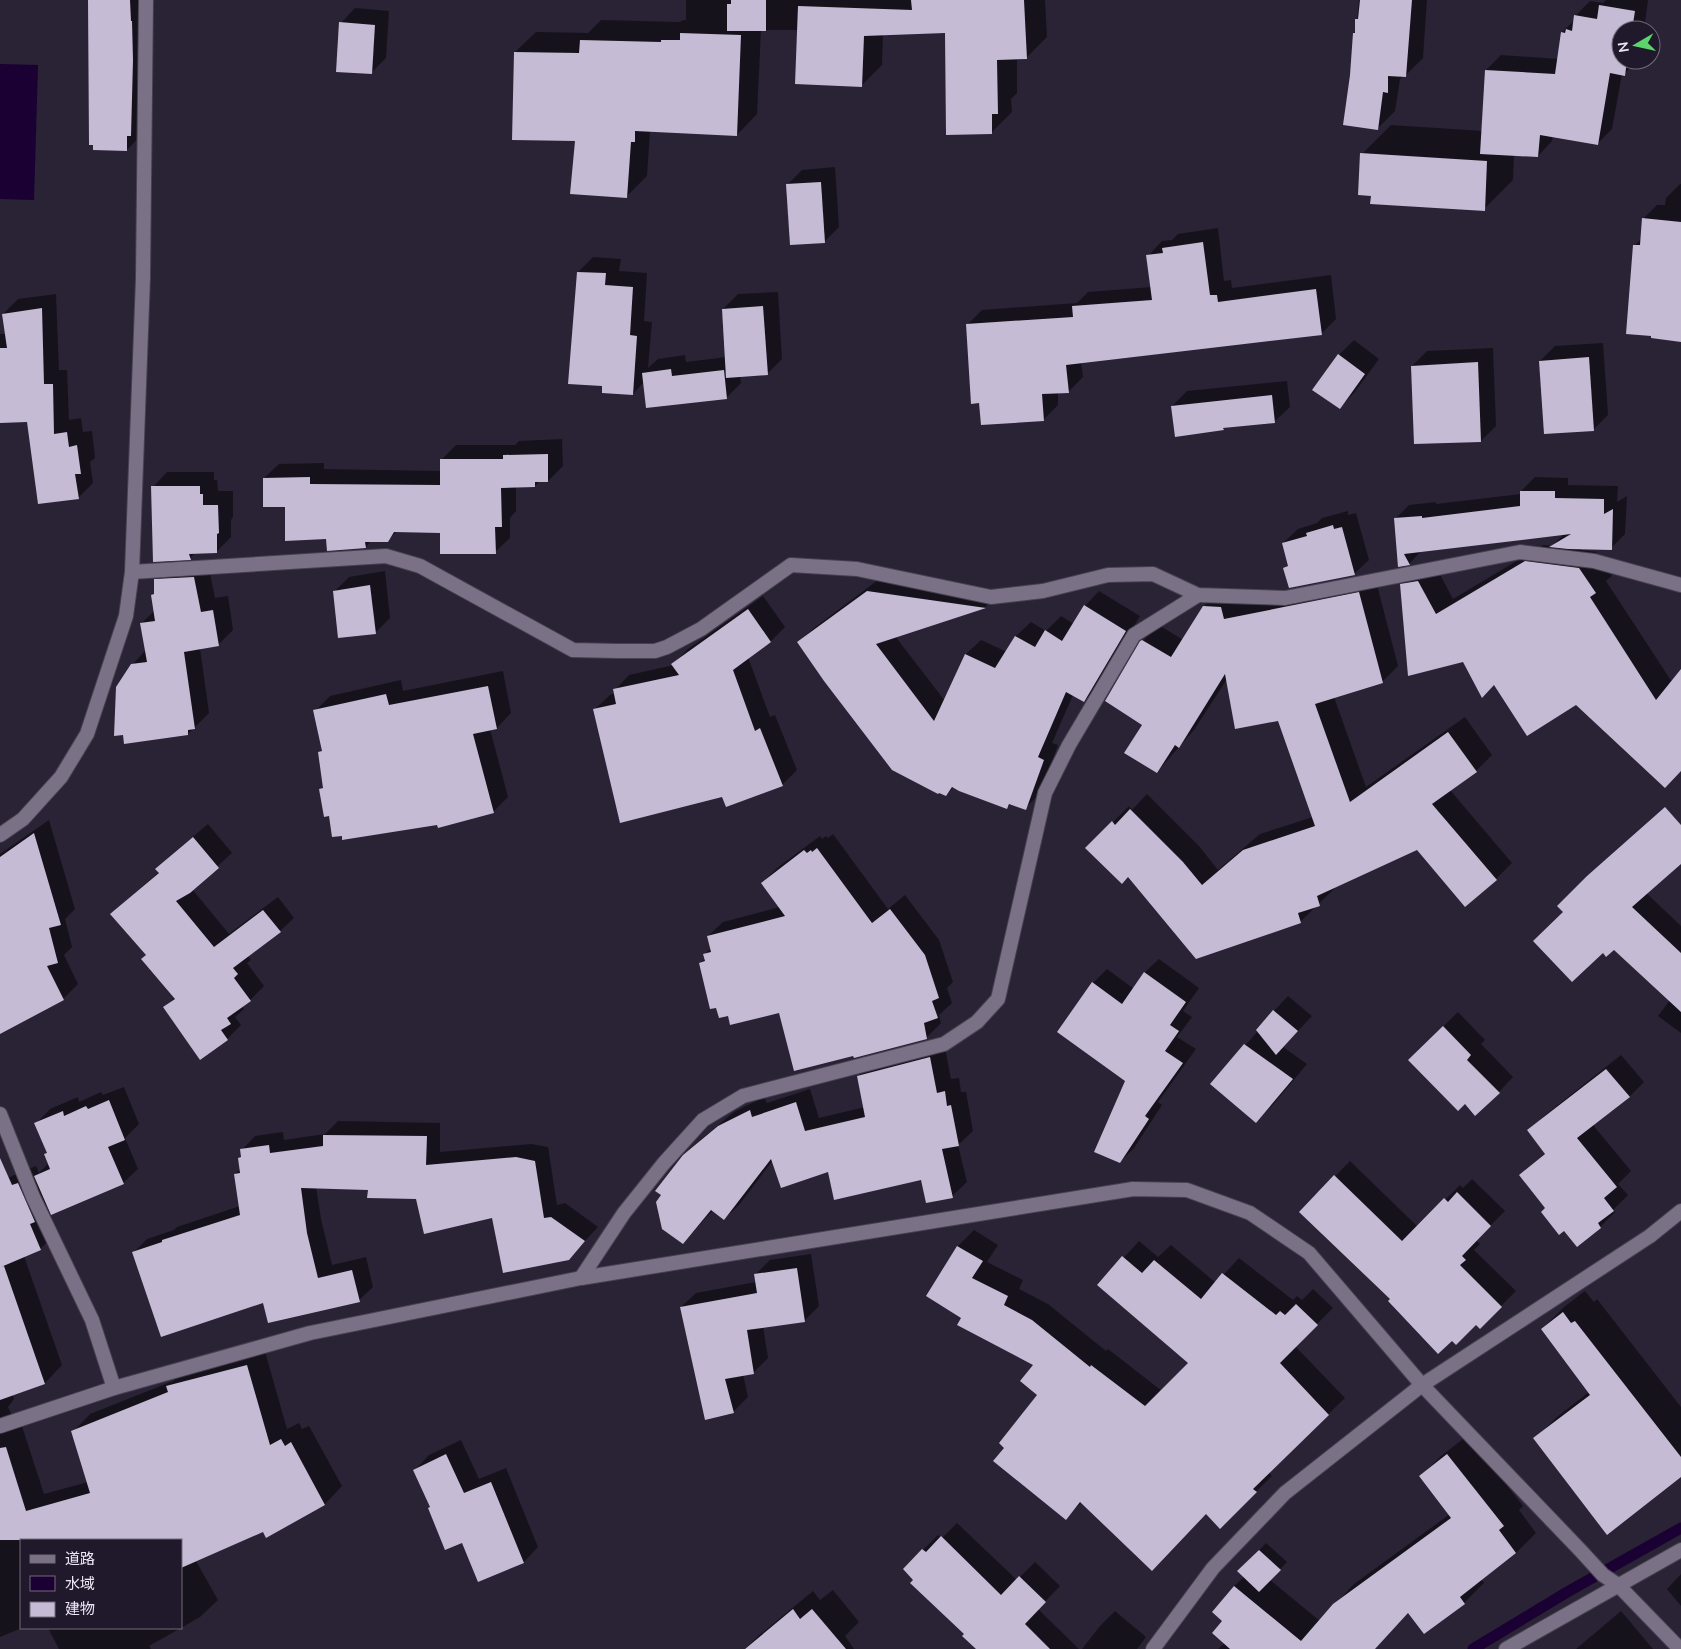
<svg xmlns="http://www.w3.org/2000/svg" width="1681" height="1649" viewBox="0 0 1681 1649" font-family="'Nunito Sans','Noto Sans JP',sans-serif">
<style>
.water{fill:#1a0033}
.shadow{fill:#0007}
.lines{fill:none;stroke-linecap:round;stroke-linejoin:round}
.stream{stroke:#1a0033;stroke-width:11}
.building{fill:#c5bbd4}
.minor-casing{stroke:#464050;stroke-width:16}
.minor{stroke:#7a7187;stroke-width:14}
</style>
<rect width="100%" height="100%" fill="#2a2235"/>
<!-- water -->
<polygon class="water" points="0,64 38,65 34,200 0,199"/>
<!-- shadow -->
<g class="shadow">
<polygon points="89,0 145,0 141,135 127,150"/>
<polygon points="686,0 1045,0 1047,37 1026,58 1017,58 1017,93 1011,99 1012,112 991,133 946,32 883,34 882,65 861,86 798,30 761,30 757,114 737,135 650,130 647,176 626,197 576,140 515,52 536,32 588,33 601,20 680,22 683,20 686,20"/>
<polygon points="1359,0 1427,0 1423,58 1405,76 1403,76 1400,79 1395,111 1377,129 1351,75 1354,33 1356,31"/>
<polygon points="1606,0 1648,0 1644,30 1621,30 1621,60 1638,60 1624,74 1622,74 1612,129 1597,144 1553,136 1552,141 1538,156 1514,155 1513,180 1484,209 1372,195 1362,154 1391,125 1483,131 1486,70 1501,55 1559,59 1562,32 1575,20 1575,16 1590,1 1603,3"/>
<polygon points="355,8 389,11 386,58 371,73 341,23"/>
<polygon points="835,167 839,227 824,242 788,184 802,170"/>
<polygon points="1680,184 1681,184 1681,341 1635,245 1641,239 1643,219 1657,205 1665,205 1666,198"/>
<polygon points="1218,228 1224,281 1231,280 1232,288 1331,275 1336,319 1321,334 1081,362 1083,377 1068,392 1058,392 1058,405 1044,419 967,325 982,310 1077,303 1088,292 1152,287 1148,256 1162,241 1172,240 1178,234"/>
<polygon points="593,257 621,259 619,271 647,273 644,321 652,322 648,368 658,359 685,355 686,362 726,357 723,309 738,294 778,292 782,359 767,374 740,376 741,383 726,398 644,382 633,394 603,385 578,272"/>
<polygon points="56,294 59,370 67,370 69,420 81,418 83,432 92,431 95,458 90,462 93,483 78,498 28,421 0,422 0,334 6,334 3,314 18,299"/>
<polygon points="1354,340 1379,359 1354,393 1339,408 1339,355"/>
<polygon points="1603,343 1608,415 1593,430 1540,361 1555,346"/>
<polygon points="1493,348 1496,426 1481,441 1412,366 1427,351"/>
<polygon points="1287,381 1290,407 1275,421 1225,427 1223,429 1172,406 1187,391"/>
<polygon points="562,439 563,466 548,481 540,481 535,486 516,487 516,511 510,518 510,538 495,552 442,532 397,531 387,541 372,540 366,547 327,538 287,505 264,478 279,464 324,463 324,469 441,471 441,460 456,445 515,445 519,441"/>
<polygon points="167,472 214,472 214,480 217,480 218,491 233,491 233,517 231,520 231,537 216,552 196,552 190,558 153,487"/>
<polygon points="1535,477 1568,478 1568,485 1618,486 1617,502 1627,496 1625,534 1611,548 1581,548 1581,550 1596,552 1612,576 1606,581 1672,682 1681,671 1681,770 1576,703 1463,660 1401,585 1418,568 1435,565 1453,599 1543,545 1552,546 1565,533 1422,550 1409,564 1400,565 1395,519 1409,505 1436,502 1436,504 1521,494 1521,491"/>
<polygon points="1348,511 1348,515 1356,513 1369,560 1354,574 1285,568 1289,564 1283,543 1298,529 1317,523 1322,518"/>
<polygon points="208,563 215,598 228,596 233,630 218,645 200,648 209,713 188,734 132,665 146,650 141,624 155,610 152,596 155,592 155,580 170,565"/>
<polygon points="385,571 390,618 376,632 334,592 349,577"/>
<polygon points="882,577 999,593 985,607 895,636 945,701 966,654 981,640 1007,652 1016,636 1031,622 1046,631 1061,616 1074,624 1085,606 1099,591 1140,616 1098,686 1084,701 1073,695 1052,743 1058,745 1040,794 1025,808 1011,803 1007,808 954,787 946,795 799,642 814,628"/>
<polygon points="1375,577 1398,666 1382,682 1334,697 1366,787 1465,717 1492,755 1476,771 1450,790 1512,863 1496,879 1465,905 1417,848 1335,886 1335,888 1300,922 1128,875 1087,848 1129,806 1132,810 1147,794 1199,846 1218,870 1260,834 1313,817 1278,719 1227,679 1194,730 1157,772 1144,724 1143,641 1159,625 1183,640 1204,606 1220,590 1237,591 1240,603"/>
<polygon points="763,596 785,627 771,641 748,657 770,717 775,715 797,770 782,785 723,796 595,709 610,695 615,693 615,690 629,675 674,665 673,664 688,649"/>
<polygon points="503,671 511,713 497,728 490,729 508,797 493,812 438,824 343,834 330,815 321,789 324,786 319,753 323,749 315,711 330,696 401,680 403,691"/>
<polygon points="49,820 75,909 65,919 72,947 64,955 78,984 63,999 0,1016 0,854"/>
<polygon points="208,824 232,853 192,889 229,934 278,897 294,918 280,931 248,956 251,960 247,963 264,986 250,1000 242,1006 244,1009 235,1017 241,1025 227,1039 200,1058 164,1008 175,997 147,955 111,914 159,872 157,869 171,855"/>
<polygon points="833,834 888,909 905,895 939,940 953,982 947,988 952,1003 939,1015 941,1023 926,1038 780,1012 729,1015 700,963 706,958 705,954 712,947 708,936 723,922 780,907 762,883 777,868 820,836 822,839 826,836 828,838"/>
<polygon points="1640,887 1681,926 1681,1033 1658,1016 1670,1000 1614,948"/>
<polygon points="1159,959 1199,988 1183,1011 1192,1017 1177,1037 1196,1049 1158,1102 1162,1105 1134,1148 1120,1162 1127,1081 1093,983 1107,969 1134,989 1145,972"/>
<polygon points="1288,996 1312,1016 1283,1047 1307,1064 1271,1107 1256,1121 1212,1083 1258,1031 1274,1011"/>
<polygon points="1458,1012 1485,1040 1481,1044 1513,1077 1499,1092 1465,1102 1409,1060"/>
<polygon points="944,1043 951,1079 959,1078 961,1092 966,1092 973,1131 958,1145 967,1182 952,1196 922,1179 829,1170 773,1160 739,1205 724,1219 713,1210 683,1243 684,1156 699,1141 734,1112 764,1097 767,1103 810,1089 819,1118 865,1107 858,1076 873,1062"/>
<polygon points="1621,1055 1644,1082 1630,1096 1593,1125 1631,1171 1618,1184 1628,1195 1613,1210 1615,1212 1600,1227 1577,1245 1520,1176 1546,1152 1529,1131 1544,1116"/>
<polygon points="124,1087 139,1124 125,1138 138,1169 123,1183 50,1214 58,1232 40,1249 24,1256 62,1365 45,1383 12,1394 14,1399 8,1407 12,1416 19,1417 44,1494 88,1482 73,1432 90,1414 173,1381 185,1369 264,1348 287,1429 299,1423 302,1429 309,1426 342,1486 325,1504 266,1536 263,1531 196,1561 218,1600 200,1617 181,1628 181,1540 21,1540 22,1628 0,1637 0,1181 36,1166 39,1173 49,1163 48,1152 36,1124 50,1109 78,1097 79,1102 101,1092 103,1095"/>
<polygon points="338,1121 440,1123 440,1152 531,1144 548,1147 557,1205 565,1203 598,1227 568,1259 493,1216 417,1198 369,1188 316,1187 321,1219 332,1265 366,1257 373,1287 359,1300 264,1301 133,1253 147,1239 174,1230 177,1227 240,1206 235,1174 240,1169 239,1158 242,1155 242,1150 255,1136 283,1132 284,1140 325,1134"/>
<polygon points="1350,1161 1418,1227 1460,1185 1463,1188 1472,1179 1505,1211 1476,1240 1480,1244 1474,1250 1516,1291 1480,1327 1476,1324 1391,1299 1300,1212"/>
<polygon points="974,1230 998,1245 987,1262 1023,1280 1019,1289 1048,1304 1106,1351 1108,1349 1162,1391 1190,1363 1099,1285 1139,1241 1158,1257 1171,1245 1216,1283 1239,1258 1293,1300 1297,1296 1302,1300 1313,1289 1333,1308 1295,1346 1345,1398 1268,1472 1272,1476 1220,1527 1206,1513 1082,1502 1066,1518 1006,1447 1039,1395 1035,1364 928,1296 958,1246"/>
<polygon points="811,1254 819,1306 804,1321 763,1326 768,1358 753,1373 743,1374 748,1397 734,1411 706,1419 681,1307 696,1293 756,1282 755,1275 770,1260"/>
<polygon points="1585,1291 1594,1302 1597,1299 1681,1407 1681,1476 1535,1439 1557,1417 1589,1392 1542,1329 1564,1307"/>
<polygon points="1468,1435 1523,1506 1519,1510 1536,1533 1516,1553 1481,1579 1484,1583 1464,1603 1409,1612 1375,1649 1218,1649 1225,1643 1224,1621 1234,1586 1244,1577 1239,1571 1266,1543 1287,1562 1270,1580 1320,1621 1354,1584 1450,1514 1421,1476 1441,1456"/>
<polygon points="461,1440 479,1479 506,1468 538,1547 524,1562 479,1581 462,1542 431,1507 415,1470 429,1455"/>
<polygon points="957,1523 1017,1580 1035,1562 1060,1586 1038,1609 1079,1649 977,1649 966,1634 904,1569 938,1535 942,1538"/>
<polygon points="1681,1574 1681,1606 1667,1589"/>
<polygon points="833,1590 859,1622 845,1636 854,1649 745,1649 757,1637 813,1591 820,1600"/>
<polygon points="1115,1611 1146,1637 1137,1649 1082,1649 1100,1626"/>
<polygon points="1621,1611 1653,1649 1576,1649"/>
<polygon points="48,1628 181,1628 149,1646 151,1649 59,1649"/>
</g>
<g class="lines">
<!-- stream -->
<polyline class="stream" points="1473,1649 1569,1591 1681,1528"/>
</g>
<!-- building -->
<g class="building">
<polygon points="88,0 130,0 131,21 132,21 133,60 131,136 127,136 127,151 93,150 93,145 89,145"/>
<polygon points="731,0 766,0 766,31 727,31 727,4 731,4"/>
<polygon points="911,0 1024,0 1027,59 997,60 998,114 992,114 992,134 946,135 945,33 864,36 862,87 795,84 798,6 912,10"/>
<polygon points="1360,0 1412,0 1406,77 1388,76 1388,93 1383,92 1378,130 1343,125 1350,75 1353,33 1355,33 1355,19 1358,19"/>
<polygon points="1599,5 1635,11 1632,30 1621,30 1621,60 1627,60 1625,76 1610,73 1598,145 1540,135 1538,157 1480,154 1485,70 1555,74 1561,32 1565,33 1566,29 1572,31 1574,15 1597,19"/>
<polygon points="339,22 375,25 372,74 336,72"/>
<polygon points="680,33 741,35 737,136 635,131 635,142 631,142 627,198 570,194 575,141 512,140 514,52 579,53 580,40 661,42 661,40 680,40"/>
<polygon points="1360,153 1487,161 1485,211 1370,204 1371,196 1358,195"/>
<polygon points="821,182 825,243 790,245 786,184"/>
<polygon points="1642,218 1681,222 1681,342 1651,338 1651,336 1626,334 1633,245 1640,245"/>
<polygon points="1203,242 1210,295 1217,295 1218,302 1316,289 1322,335 1066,365 1069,393 1042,394 1044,421 981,425 979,403 971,404 966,324 1073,317 1072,306 1152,300 1146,255 1163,253 1162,248"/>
<polygon points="577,272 606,273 605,285 633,287 630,335 637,336 633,395 602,393 602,386 568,384"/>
<polygon points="763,306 768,375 726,378 722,309"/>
<polygon points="42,308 44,384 53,384 54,434 67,432 69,447 77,445 81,474 75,474 79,499 38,504 27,422 0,423 0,348 7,348 2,314"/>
<polygon points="1338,354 1365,374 1340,409 1312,390"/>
<polygon points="1589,357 1594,431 1544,434 1539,361"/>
<polygon points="1478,362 1481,442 1414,444 1411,366"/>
<polygon points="671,369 672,376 724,370 727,399 646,408 642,373"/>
<polygon points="1272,395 1275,423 1223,428 1224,430 1175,437 1171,406"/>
<polygon points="548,454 548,482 535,482 535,487 501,488 502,527 495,527 496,554 440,554 440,533 394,532 388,542 365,542 366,548 327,551 326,539 285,541 285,507 263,507 263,478 310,477 310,484 440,485 440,459 503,459 503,455"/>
<polygon points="151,486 200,486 200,494 203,494 203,505 218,505 219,533 217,534 217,553 189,554 191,560 153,562"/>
<polygon points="1520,491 1555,491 1555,498 1604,499 1604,514 1613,509 1612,550 1568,549 1549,547 1571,534 1404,554 1410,565 1398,567 1394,518 1422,516 1422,518 1520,506"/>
<polygon points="1333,525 1334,529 1342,527 1355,575 1289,588 1283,568 1288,566 1282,543 1307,536 1306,533"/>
<polygon points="1525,561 1579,568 1596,593 1590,597 1656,700 1681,669 1681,771 1665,788 1576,705 1527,736 1494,685 1482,698 1463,662 1408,676 1400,584 1418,581 1436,614"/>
<polygon points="194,577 201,612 213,610 219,646 184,652 195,729 188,730 188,735 124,744 123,735 114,736 116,687 131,664 147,662 140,623 155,621 151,595 154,594 154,579"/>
<polygon points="370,585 376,634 338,638 333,591"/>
<polygon points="867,591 986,608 876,644 934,721 965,654 995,668 1015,636 1035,647 1045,630 1062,641 1084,605 1126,631 1084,702 1066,692 1038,757 1044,760 1026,810 1009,804 1007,809 959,791 952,787 946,796 939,793 938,794 892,770 824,681 797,642"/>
<polygon points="1359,592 1383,683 1315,704 1350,802 1448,732 1477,772 1432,804 1497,880 1465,907 1417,850 1317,896 1320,906 1298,913 1301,923 1196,959 1128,877 1122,884 1085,848 1112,821 1115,825 1130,809 1183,862 1202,885 1243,850 1315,826 1278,721 1235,729 1225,674 1179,748 1175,745 1157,773 1124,753 1142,725 1105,701 1140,641 1142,640 1171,657 1203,606 1221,607 1224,619"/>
<polygon points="748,609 771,642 733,670 755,731 760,728 783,786 726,807 722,797 620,823 593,709 616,704 613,689 679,675 671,664"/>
<polygon points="488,686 497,729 473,734 494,813 438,828 437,825 342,840 342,836 332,837 329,816 324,817 319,789 323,788 318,752 322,751 313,710 386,694 389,705"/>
<polygon points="1665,807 1681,825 1681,864 1632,907 1681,953 1681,1012 1614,950 1606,957 1603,953 1572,982 1533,941 1563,912 1557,906 1587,876"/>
<polygon points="34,833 61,925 49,928 58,963 47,966 64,1000 0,1034 0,857"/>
<polygon points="193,837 219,868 190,893 176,901 214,947 263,910 281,932 233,968 238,974 234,978 251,1001 227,1018 231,1024 221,1030 228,1040 200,1060 163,1007 175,999 141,959 146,955 110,914 159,873 155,869"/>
<polygon points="817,848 872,923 890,909 925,955 939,998 932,1001 938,1018 924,1023 927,1039 854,1058 853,1056 794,1071 779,1013 730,1025 728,1016 719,1018 716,1008 710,1009 699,963 705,961 703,954 711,952 707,936 785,916 761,883 804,850 807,853 811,850 812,852"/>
<polygon points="1144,972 1186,1002 1170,1025 1179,1031 1165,1051 1183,1063 1145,1116 1149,1119 1120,1163 1094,1152 1125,1081 1057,1032 1092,982 1122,1004"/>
<polygon points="1273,1010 1298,1031 1276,1055 1256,1030"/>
<polygon points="1443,1026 1471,1055 1467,1060 1500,1093 1475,1116 1465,1104 1458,1111 1408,1060"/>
<polygon points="1244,1044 1293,1079 1256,1123 1210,1084"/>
<polygon points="930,1057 937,1093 945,1091 947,1106 951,1105 959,1146 942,1149 953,1198 926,1203 921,1180 834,1200 828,1172 781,1188 771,1159 724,1220 711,1210 683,1244 662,1229 656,1202 661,1195 655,1191 683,1155 718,1126 750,1110 752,1117 796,1102 805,1131 865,1117 857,1076"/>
<polygon points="1606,1069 1630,1097 1577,1138 1617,1187 1604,1198 1614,1211 1598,1223 1601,1228 1577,1247 1564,1231 1559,1235 1541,1212 1545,1208 1519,1175 1545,1154 1527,1130"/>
<polygon points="109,1100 125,1140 108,1147 124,1184 51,1215 34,1176 50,1169 44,1154 47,1153 34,1123 63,1111 64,1116 86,1106 88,1109"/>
<polygon points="323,1135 427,1136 426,1165 516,1157 535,1161 544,1218 551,1217 585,1241 569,1260 503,1273 492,1218 424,1234 416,1199 367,1198 368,1190 301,1188 307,1233 318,1278 352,1270 360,1302 268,1323 263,1303 161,1337 132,1252 162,1242 162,1240 240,1215 234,1174 240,1173 238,1158 241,1157 240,1149 269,1145 270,1153 323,1146"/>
<polygon points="0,1158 12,1185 18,1183 35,1222 30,1224 41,1250 1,1267 4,1266 45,1384 0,1400"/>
<polygon points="1334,1175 1402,1241 1444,1198 1448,1202 1457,1192 1491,1226 1462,1256 1466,1260 1460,1265 1502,1307 1480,1329 1476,1325 1456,1345 1452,1341 1438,1354 1388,1301 1390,1299 1299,1212"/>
<polygon points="957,1246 983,1261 972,1278 1008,1296 1004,1305 1032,1320 1090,1367 1091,1365 1145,1406 1188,1363 1097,1285 1122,1256 1142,1273 1154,1260 1201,1299 1222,1273 1276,1315 1280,1311 1285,1315 1296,1304 1318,1325 1280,1363 1329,1415 1253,1489 1257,1492 1220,1529 1206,1514 1152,1571 1080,1502 1066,1520 993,1461 1004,1448 999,1443 1037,1395 1020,1381 1033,1365 957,1325 961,1318 926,1296"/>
<polygon points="797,1268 805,1322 747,1330 754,1374 725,1379 734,1413 705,1420 680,1307 757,1293 754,1274"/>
<polygon points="1563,1312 1571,1323 1575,1321 1681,1457 1681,1477 1607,1535 1533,1438 1590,1395 1541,1329"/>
<polygon points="247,1365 270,1445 281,1439 285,1446 291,1442 325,1505 266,1538 263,1532 181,1568 181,1540 0,1540 0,1448 6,1447 26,1511 90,1493 71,1431 168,1392 166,1386"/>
<polygon points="446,1454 464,1493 491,1482 524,1563 478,1582 462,1543 445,1550 428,1508 430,1507 413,1470"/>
<polygon points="1447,1454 1504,1526 1499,1530 1516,1553 1460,1597 1465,1604 1424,1634 1408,1613 1375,1649 1230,1649 1212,1633 1222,1621 1212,1612 1234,1586 1301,1641 1333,1604 1451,1518 1419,1476"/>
<polygon points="941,1536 1001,1595 1019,1576 1046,1602 1025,1624 1050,1649 976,1649 962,1636 964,1634 910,1583 913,1580 903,1569 922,1549 926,1552"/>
<polygon points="1259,1550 1281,1570 1259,1592 1237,1571"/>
<polygon points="793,1609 800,1619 812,1609 846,1649 745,1649"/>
</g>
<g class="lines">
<defs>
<g id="minor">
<polyline points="132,572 386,556 420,566 573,650 617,651 655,651 667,647 701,629 791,565 857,569 991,597 1043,591 1108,575 1153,574 1198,595 1285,598 1520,552 1594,561 1681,585"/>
<polyline points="0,835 23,819 61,777 87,734 126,616 132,572 143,278 146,0"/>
<polyline points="0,1114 33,1197 92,1320 114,1388"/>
<polyline points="581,1278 624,1213 664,1163 703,1120 743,1096 944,1044 977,1022 998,999 1045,793 1069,745 1134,635 1198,595"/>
<polyline points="0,1426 114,1388 310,1333 581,1278 1133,1189 1187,1190 1250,1213 1309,1253 1422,1385 1581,1551 1603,1575 1618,1585 1680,1649"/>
<polyline points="1153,1649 1213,1568 1285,1493 1422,1385 1650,1236 1681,1211"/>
<polyline points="1506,1649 1681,1550"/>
</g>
</defs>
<!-- minor casing -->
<use href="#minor" class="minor-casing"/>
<!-- minor -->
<use href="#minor" class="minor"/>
</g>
<!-- legend -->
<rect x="20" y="1539" width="162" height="90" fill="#20182b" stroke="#726b7b"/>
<rect x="30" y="1555" width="25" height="8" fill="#7a7187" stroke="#726b7b"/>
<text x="65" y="1564" font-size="15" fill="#ece7f4">道路</text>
<rect x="30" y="1576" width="25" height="15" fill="#1a0033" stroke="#726b7b"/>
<text x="65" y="1589" font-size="15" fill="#ece7f4">水域</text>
<rect x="30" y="1602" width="25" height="15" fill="#c5bbd4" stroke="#726b7b"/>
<text x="65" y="1614" font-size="15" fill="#ece7f4">建物</text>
<!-- north arrow -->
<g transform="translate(1636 45) rotate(261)"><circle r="24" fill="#20182b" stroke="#726b7b"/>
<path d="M0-4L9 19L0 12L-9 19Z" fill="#5cd56d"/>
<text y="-8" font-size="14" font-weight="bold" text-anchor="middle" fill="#ece7f4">N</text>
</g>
</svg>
